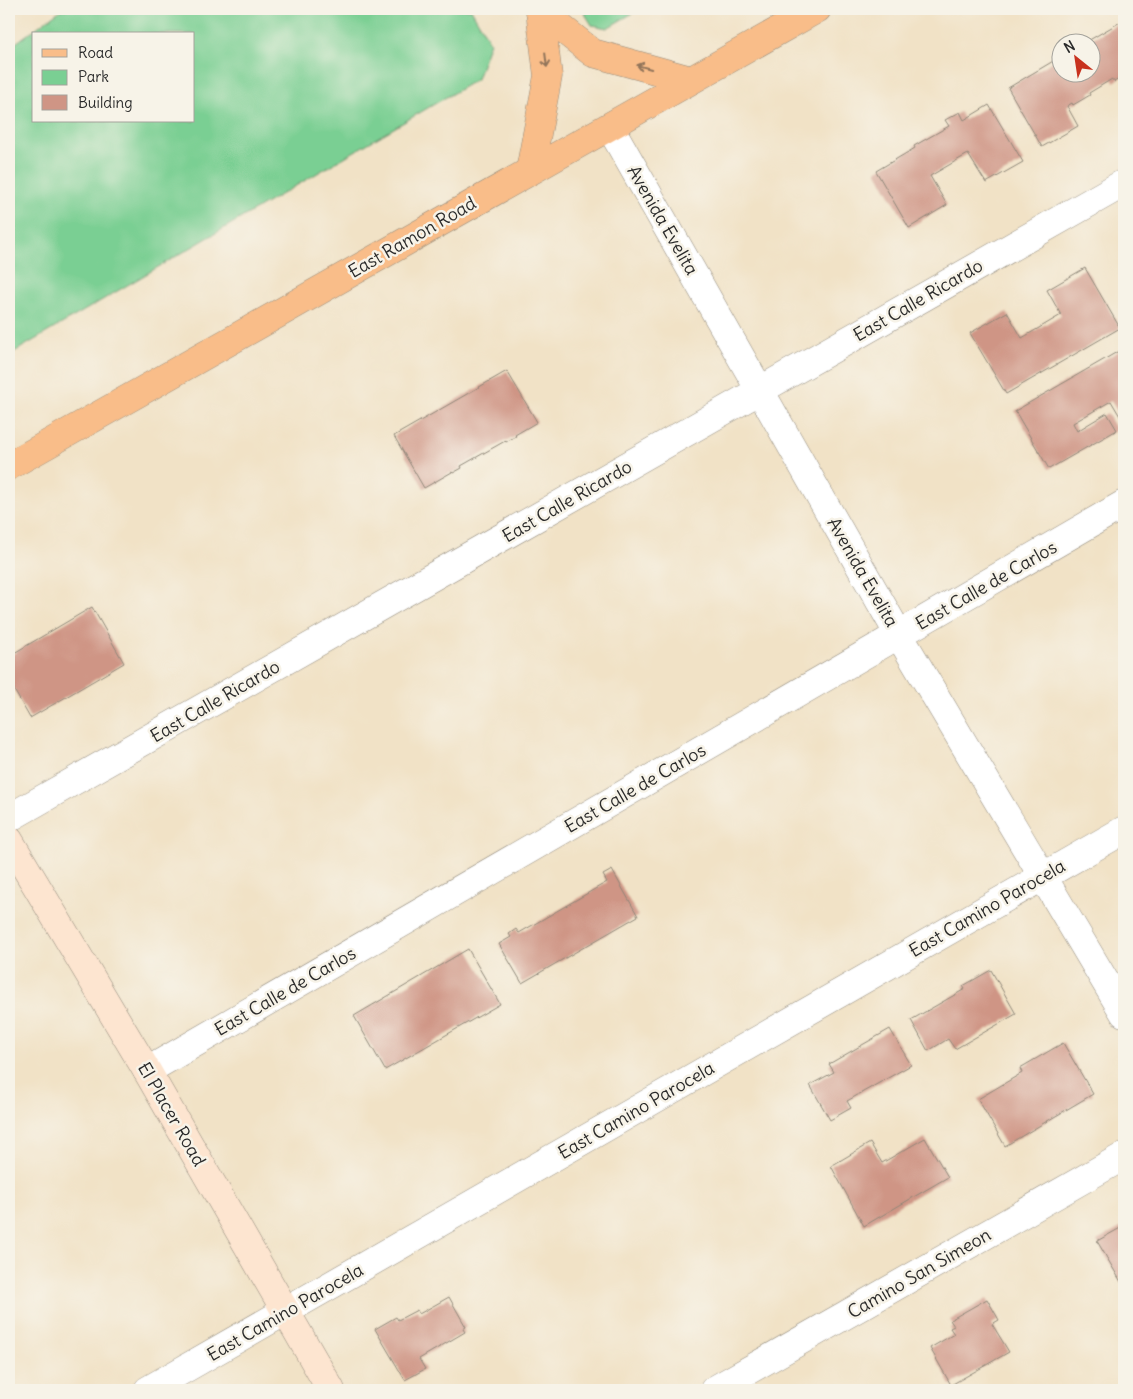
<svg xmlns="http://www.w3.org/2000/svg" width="1133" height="1399" viewBox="0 0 1133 1399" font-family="Delius,sans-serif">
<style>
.green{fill:#7acf93;stroke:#527d5f;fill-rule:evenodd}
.building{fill:#cf9585}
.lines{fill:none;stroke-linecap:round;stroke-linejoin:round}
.street-casing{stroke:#8e8678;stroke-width:29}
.secondary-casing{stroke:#8e8678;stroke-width:29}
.primary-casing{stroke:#8e8678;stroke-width:29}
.street{stroke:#fff;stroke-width:28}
.secondary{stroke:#fde5d0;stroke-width:28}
.primary{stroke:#f9bd89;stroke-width:28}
.oneway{stroke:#92745a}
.labels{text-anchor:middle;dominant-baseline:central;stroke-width:5;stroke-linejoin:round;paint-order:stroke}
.street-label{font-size:18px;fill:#2b2b2b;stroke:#f7f3e8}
</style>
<rect width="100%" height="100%" fill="#f7f3e8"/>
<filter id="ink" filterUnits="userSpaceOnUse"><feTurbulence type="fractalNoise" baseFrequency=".02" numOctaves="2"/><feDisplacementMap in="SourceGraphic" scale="10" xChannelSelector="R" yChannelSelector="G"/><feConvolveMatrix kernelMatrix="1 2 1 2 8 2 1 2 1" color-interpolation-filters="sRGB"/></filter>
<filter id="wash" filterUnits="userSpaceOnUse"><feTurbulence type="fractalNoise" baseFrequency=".0096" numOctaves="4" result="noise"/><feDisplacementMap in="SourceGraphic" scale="20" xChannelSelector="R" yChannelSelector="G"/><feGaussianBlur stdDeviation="1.12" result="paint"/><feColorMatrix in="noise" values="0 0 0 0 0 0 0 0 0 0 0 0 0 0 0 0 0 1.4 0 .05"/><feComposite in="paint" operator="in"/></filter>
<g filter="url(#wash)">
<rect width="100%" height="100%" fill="#f1e2c6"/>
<!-- green -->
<g class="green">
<path d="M62,9h409l19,33 -13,37 -468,276v-307zM34,34h160v87h-160z"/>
<polygon points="582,9 640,9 607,28 592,25"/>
</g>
<g id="blocks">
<!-- building -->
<g class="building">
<polygon points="1122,21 1124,25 1124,76 1114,82 1112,79 1089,93 1090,95 1073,105 1072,103 1067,106 1078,126 1042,147 1008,88 1060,57 1060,72 1090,72 1090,42 1086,42"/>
<polygon points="989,105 1023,162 986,183 968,154 930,176 947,205 909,228 876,171 915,148 914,146 949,126 945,120 960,112 964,120"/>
<polygon points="1085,268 1120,328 1006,394 970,333 1007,312 1022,338 1061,315 1047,290"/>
<polygon points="1124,348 1124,423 1111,401 1073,423 1077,431 1107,413 1117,430 1049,469 1015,411"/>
<polygon points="507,371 537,422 515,435 516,436 506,442 505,441 461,466 462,468 453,473 452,472 424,488 394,436"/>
<polygon points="92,607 124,663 30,718 9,681 9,656"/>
<polygon points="612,870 638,916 522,983 499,944 511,937 509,934 516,929 519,933 607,882 603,875"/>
<polygon points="468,949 500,1004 385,1070 354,1016"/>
<polygon points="991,970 1016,1014 955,1049 948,1039 928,1051 911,1020 965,989 963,986"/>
<polygon points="890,1029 911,1065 847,1101 851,1108 830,1120 810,1085 834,1072 829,1064"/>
<polygon points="1063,1043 1093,1094 1005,1146 978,1099 1022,1073 1020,1068"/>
<polygon points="925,1138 948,1177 864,1226 831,1166 870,1143 882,1163"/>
<polygon points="1124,1226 1124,1287 1097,1241"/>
<polygon points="449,1297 466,1327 463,1329 465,1332 419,1359 425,1369 405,1380 375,1329 396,1317 398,1320 417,1310 419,1314"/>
<polygon points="987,1299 999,1320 992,1324 1009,1352 951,1385 930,1348 954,1334 950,1328 954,1326 950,1320"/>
</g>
</g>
</g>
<g filter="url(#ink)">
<use href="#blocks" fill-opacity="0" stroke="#8e8678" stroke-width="1"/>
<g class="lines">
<defs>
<g id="street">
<polyline points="610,127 899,635 1124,1013"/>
<polyline points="9,818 1124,183"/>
<polyline points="147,1071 1124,504"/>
<polyline points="148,1390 1124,830"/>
<polyline points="714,1390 1124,1156"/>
</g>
<polyline id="secondary" points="9,840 147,1071 331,1390"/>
<g id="primary">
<polyline points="540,11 593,53 691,80"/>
<polyline points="530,170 548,76 540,11"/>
<polyline points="9,466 817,9"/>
</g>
</defs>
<!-- street casing -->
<use href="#street" class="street-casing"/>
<!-- secondary casing -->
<use href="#secondary" class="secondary-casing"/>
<!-- primary casing -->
<use href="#primary" class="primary-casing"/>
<!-- street -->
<use href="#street" class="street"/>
<!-- secondary -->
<use href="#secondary" class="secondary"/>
<!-- primary -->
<use href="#primary" class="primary"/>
</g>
<!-- one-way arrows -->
<defs><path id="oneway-shaft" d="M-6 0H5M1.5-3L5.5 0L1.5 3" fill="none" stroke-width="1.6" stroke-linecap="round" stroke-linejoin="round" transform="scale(1.25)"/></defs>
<g class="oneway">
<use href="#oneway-shaft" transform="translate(546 60) rotate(83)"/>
<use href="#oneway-shaft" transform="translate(644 67) rotate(-165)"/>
</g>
</g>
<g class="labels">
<!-- street labels -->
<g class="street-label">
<text transform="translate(663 220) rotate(60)">Avenida Evelita</text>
<text transform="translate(412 237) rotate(-30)">East Ramon Road</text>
<text transform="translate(918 300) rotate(-30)">East Calle Ricardo</text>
<text transform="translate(567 501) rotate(-30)">East Calle Ricardo</text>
<text transform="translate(863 572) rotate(60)">Avenida Evelita</text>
<text transform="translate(986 585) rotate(-30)">East Calle de Carlos</text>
<text transform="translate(215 701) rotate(-30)">East Calle Ricardo</text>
<text transform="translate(635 788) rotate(-30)">East Calle de Carlos</text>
<text transform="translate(987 908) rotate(-30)">East Camino Parocela</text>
<text transform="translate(285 991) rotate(-30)">East Calle de Carlos</text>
<text transform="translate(636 1110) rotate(-30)">East Camino Parocela</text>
<text transform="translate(172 1114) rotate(60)">El Placer Road</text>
<text transform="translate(919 1273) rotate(-30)">Camino San Simeon</text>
<text transform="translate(285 1312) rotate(-30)">East Camino Parocela</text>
</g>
</g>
<!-- margin -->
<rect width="1133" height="1399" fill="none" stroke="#f7f3e8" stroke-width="30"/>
<!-- legend -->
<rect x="32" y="32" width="162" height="90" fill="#f7f3e8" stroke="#a5a39c"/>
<rect x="42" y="49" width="25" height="8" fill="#f9bd89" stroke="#a5a39c"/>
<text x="78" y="58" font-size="15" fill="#2b2b2b">Road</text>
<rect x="42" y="70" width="25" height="15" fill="#7acf93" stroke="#a5a39c"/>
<text x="78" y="82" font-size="15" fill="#2b2b2b">Park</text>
<rect x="42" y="95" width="25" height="15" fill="#cf9585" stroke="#a5a39c"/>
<text x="78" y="108" font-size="15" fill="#2b2b2b">Building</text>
<!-- north arrow -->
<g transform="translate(1076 58) rotate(330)"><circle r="24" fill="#f7f3e8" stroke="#a5a39c"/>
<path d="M0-4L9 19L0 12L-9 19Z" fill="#c8321e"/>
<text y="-8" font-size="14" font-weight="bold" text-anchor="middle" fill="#2b2b2b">N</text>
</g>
</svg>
